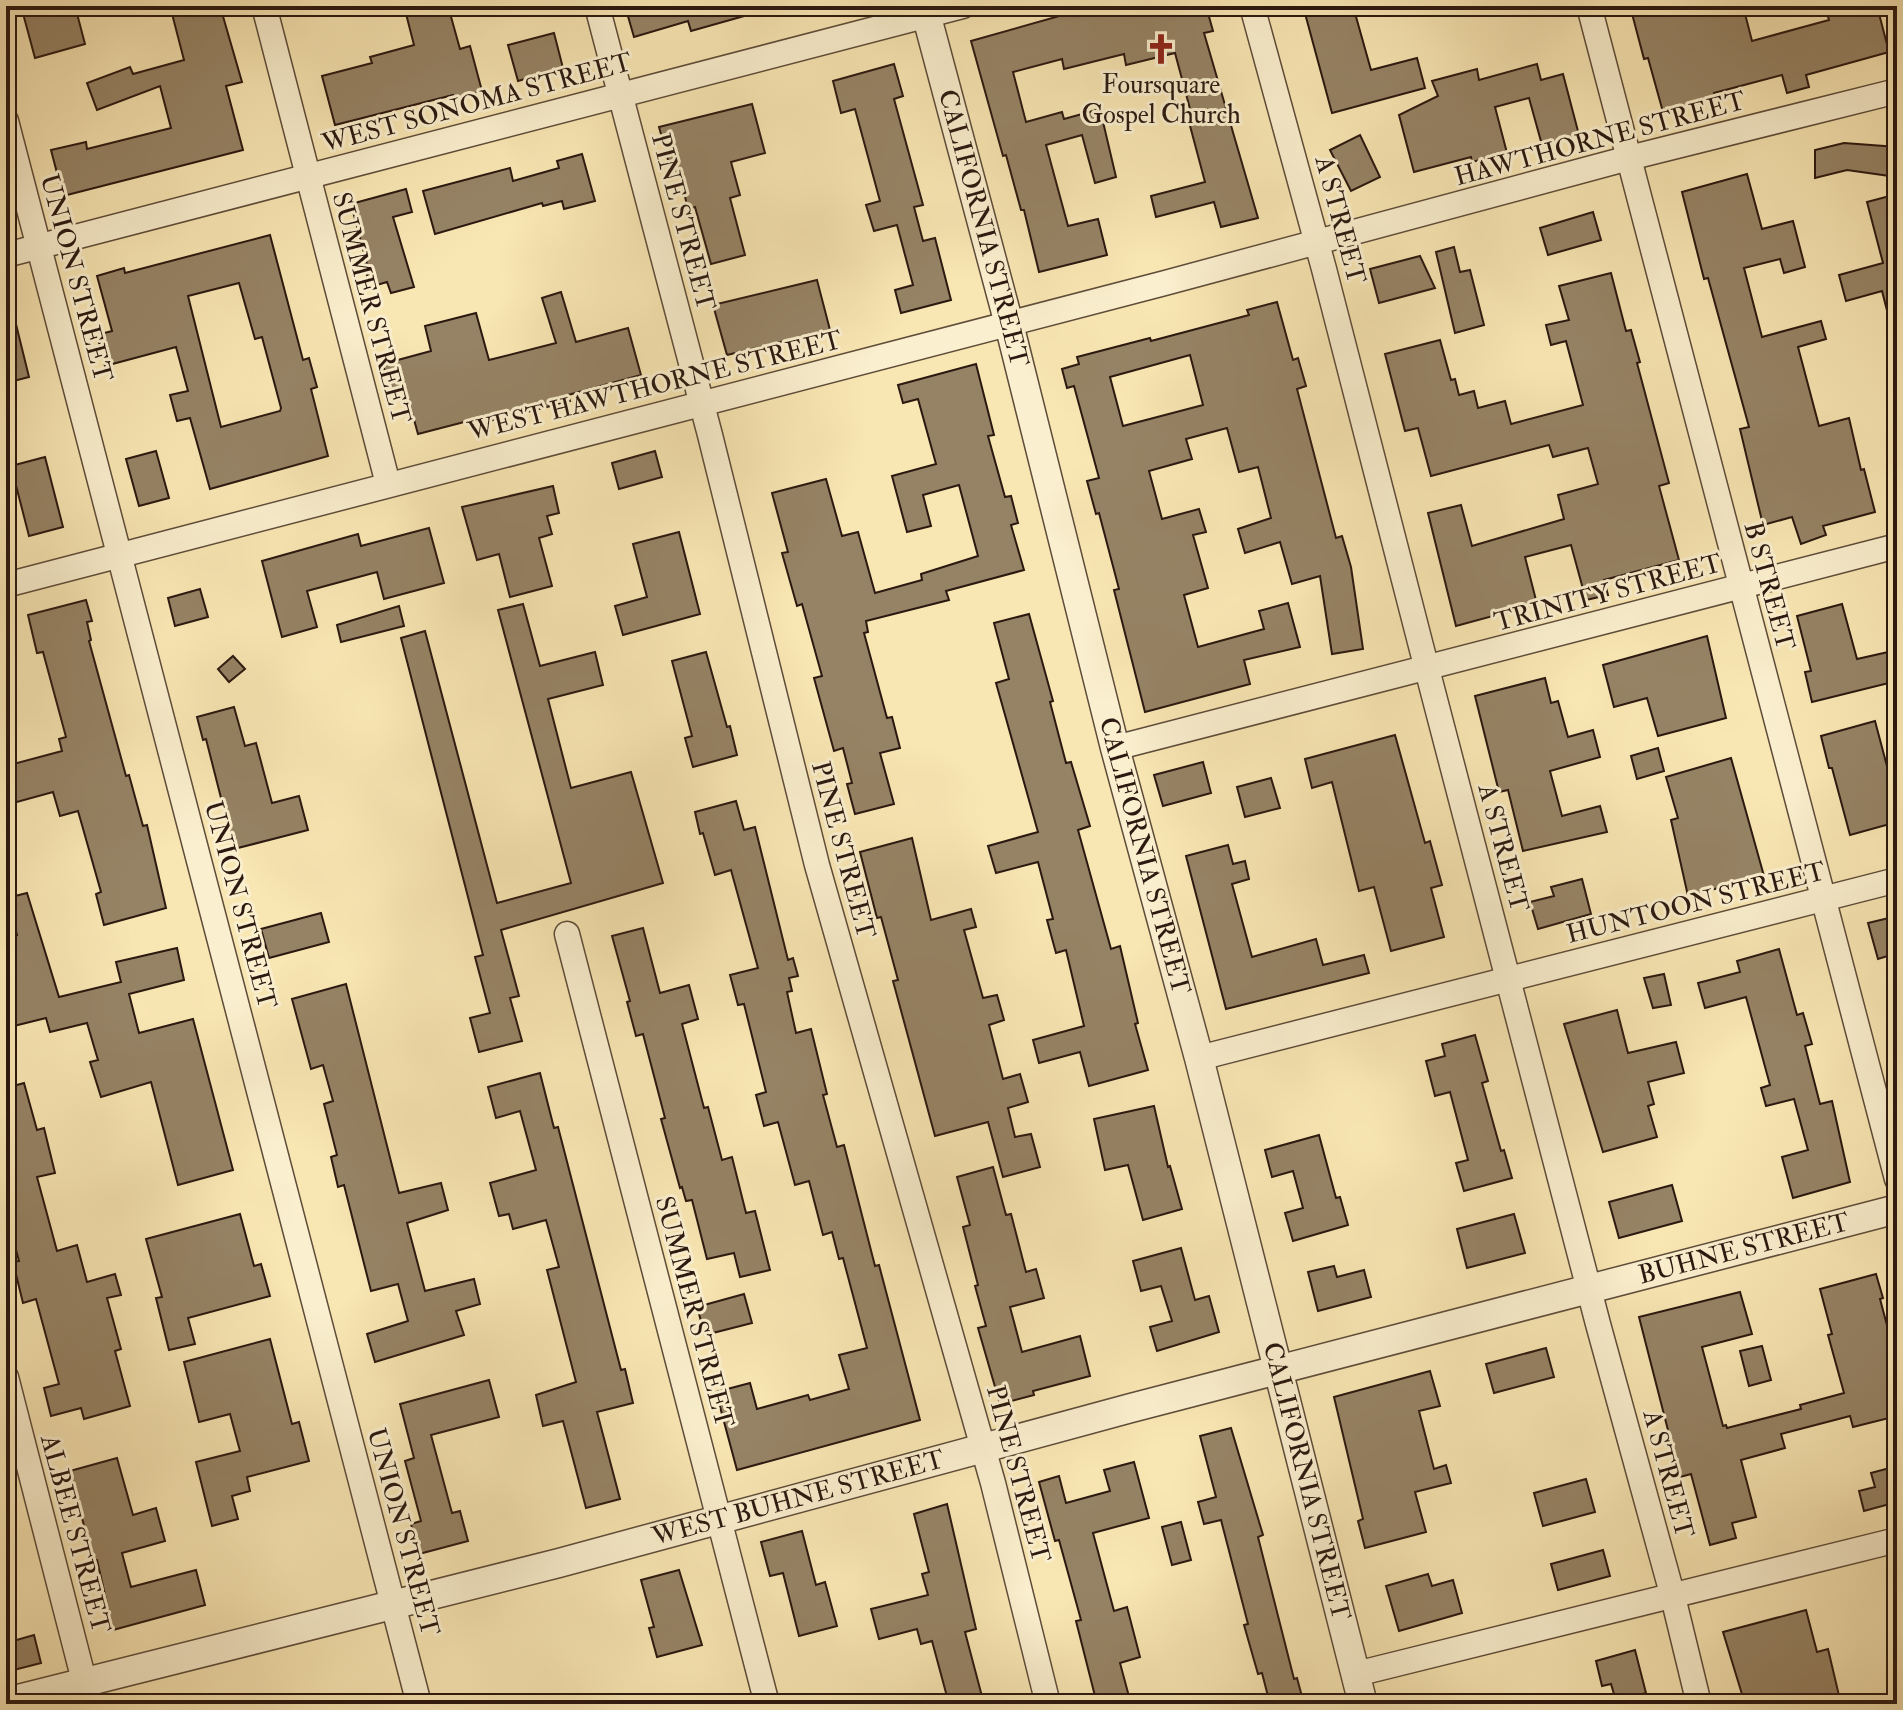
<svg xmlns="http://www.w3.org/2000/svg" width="1903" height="1710" viewBox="0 0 1903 1710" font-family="'IM FELL Double Pica',serif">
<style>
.building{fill:#968365;stroke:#2b1810;stroke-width:2;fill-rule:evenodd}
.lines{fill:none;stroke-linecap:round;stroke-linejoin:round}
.minor-casing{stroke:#5e4c39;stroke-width:27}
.tertiary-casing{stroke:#5e4c39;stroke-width:31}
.minor{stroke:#faefce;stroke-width:24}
.tertiary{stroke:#faefce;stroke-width:28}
.labels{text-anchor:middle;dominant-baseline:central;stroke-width:6;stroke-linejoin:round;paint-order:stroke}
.poi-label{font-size:26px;fill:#2b1810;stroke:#faefce}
.street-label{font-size:26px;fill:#2b1810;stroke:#faefce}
</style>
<rect width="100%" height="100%" fill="#f8e6b3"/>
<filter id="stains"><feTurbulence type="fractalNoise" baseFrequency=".0025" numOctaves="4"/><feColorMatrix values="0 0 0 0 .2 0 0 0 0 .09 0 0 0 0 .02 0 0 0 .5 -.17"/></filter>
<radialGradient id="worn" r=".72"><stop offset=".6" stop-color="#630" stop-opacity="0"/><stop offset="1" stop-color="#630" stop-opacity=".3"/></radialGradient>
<!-- building -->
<g class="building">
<polygon points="21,6 75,6 85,44 35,58"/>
<polygon points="170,6 220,6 242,82 226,86 243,150 63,196 51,150 86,142 87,149 171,128 160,86 97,110 87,83 130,67 133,74 184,60"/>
<polygon points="404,6 448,6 460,49 470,46 482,91 454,99 453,95 335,125 322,76 372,63 370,57 414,45"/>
<polygon points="625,6 761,6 762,11 691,31 688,21 634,37"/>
<polygon points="1121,6 1206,6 1213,31 1204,33 1258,218 1221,227 1214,202 1156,217 1151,196 1205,182 1189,122 1193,120 1175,53 1126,65 1124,54 1064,69 1062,59 1013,72 1026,122 1062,112 1064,119 1100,109 1116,177 1095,183 1082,135 1046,145 1068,226 1098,219 1107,255 1039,272 1024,210 1021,210 1006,155 1003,156 971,41 1077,11 1079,16"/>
<polygon points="1303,6 1353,6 1371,70 1417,58 1425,88 1332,113"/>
<polygon points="1630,6 1743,6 1752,41 1829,20 1825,6 1877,6 1889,52 1806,75 1809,87 1787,93 1782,75 1714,93 1716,98 1663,112 1648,58 1644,59"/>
<polygon points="554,33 563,68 518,81 508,45"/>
<polygon points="894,64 903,96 894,99 923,205 914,207 923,241 935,238 951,300 901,313 895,290 913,285 897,225 874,231 866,205 880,201 855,109 841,113 833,81"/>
<polygon points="1537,64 1541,80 1563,74 1579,135 1542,145 1529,98 1495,107 1507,153 1472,162 1471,157 1414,172 1399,115 1438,96 1432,81 1477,69 1479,80"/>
<polygon points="752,104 765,153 731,162 740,195 730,198 745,255 711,264 695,207 688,209 680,176 673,178 659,127"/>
<polygon points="1360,135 1380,177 1351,191 1330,150"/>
<polygon points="1844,143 1897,147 1897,177 1847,170 1815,178 1815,150"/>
<polygon points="582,154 595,201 564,209 562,201 543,206 542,203 435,234 423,191 510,168 513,181 559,168 557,161"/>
<polygon points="1747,174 1762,229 1793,221 1805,267 1784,273 1780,259 1744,268 1762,337 1821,321 1826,339 1798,347 1819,426 1849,418 1861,470 1864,469 1875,512 1823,526 1826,535 1801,544 1792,517 1763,525 1740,429 1749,427 1708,278 1704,279 1682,192"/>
<polygon points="406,189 412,212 393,217 414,287 391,293 387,282 370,287 364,264 367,264 351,204"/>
<polygon points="1897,194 1897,325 1891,326 1882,291 1846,301 1839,275 1883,263 1867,202"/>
<polygon points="1593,212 1601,240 1548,255 1540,228"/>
<path d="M270,235l33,125 6,-2 8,29 -6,2 17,67 -118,33 -20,-71 -13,3 -7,-26 18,-4 -12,-44 -71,19 -8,-31 15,-4 -15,-55 27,-8 1,5zM239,283l16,56 7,-2 19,71 -1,3 -59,16 -33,-131z"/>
<polygon points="1454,247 1460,272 1470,270 1484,325 1455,333 1436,252"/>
<polygon points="1420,256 1435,288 1379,303 1370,269"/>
<polygon points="1611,273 1626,331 1631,330 1640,362 1637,363 1669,483 1659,486 1679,560 1604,580 1608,595 1586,600 1571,545 1525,557 1537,604 1456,626 1428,513 1461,505 1472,546 1564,519 1558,495 1598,484 1588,448 1553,457 1549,445 1431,476 1418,428 1405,431 1385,354 1440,340 1451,380 1455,379 1459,395 1474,391 1478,408 1505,401 1511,424 1583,405 1566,341 1551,345 1546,325 1569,320 1559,286"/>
<polygon points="817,280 830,330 727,355 713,305"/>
<polygon points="561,292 576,342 628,328 641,375 568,395 570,401 535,410 469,426 468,421 418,434 405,387 390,391 383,364 431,351 425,326 476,313 489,360 556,343 542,298"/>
<path d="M1277,302l16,58 5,-2 8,28 -9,3 39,149 6,-2 9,31 12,82 -31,5 -12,-78 -28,8 -12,-42 -35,11 -7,-24 33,-11 -13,-51 -19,5 -12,-44 -41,11 6,20 -43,12 13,48 37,-10 7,23 -13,3 15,53 -24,7 14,52 66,-18 -5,-18 29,-8 12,44 -56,13 6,24 -105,28 -31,-122 5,-1 -20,-76 -3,1 -9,-33 12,-3 -25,-92 -7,2 -5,-19 17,-5 -2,-7 73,-19 1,3 98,-26 -2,-5zM1190,355l13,50 -80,21 -13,-49z"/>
<polygon points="13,312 29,377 6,383 6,313"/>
<polygon points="976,364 994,435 988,436 1005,497 1011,496 1018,523 1011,525 1024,570 946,591 949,600 866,621 868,632 864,633 887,718 892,717 900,748 880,753 894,804 855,814 847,784 852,783 843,748 834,751 814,678 822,676 802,604 797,606 782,553 788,552 772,493 826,479 842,536 858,532 875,593 922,580 921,574 978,556 959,485 923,495 931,526 907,532 892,476 936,464 918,399 903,403 898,385"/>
<polygon points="156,451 169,498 139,506 126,459"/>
<polygon points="655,451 662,477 619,489 612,463"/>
<polygon points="45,457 63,527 29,536 11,466"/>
<polygon points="553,486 559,513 547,516 552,534 539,538 552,586 510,597 499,554 477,560 462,507"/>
<polygon points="429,528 444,583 384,599 377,572 307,591 317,627 282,637 262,561 358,534 361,546"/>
<polygon points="679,532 700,614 623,635 615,606 647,597 633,544"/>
<polygon points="200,589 208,617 175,626 168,598"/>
<polygon points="86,600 92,621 87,622 91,640 89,641 126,776 129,775 143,826 147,825 166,908 104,925 96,894 101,892 78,811 60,816 53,792 6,805 6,766 62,751 59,739 66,737 43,652 37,653 28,615"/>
<polygon points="523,604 540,666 595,652 603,685 548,699 571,788 631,772 663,883 501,930 519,996 510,998 522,1041 479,1052 470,1018 490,1013 475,957 483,955 401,638 425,631 497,903 571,883 498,610"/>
<polygon points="1842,604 1857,659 1897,650 1897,681 1812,702 1805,672 1811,671 1797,616"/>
<polygon points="399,606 404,626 341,642 337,625"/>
<polygon points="1029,614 1053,701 1050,702 1066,763 1071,762 1090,826 1078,830 1111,949 1120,946 1138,1023 1135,1024 1148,1070 1089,1086 1080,1052 1039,1063 1033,1040 1084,1026 1066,950 1056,953 1047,920 1053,919 1038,862 996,873 988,846 1038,832 996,683 1009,679 994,623"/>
<polygon points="1707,636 1726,718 1658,736 1647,698 1614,707 1603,665"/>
<polygon points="706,652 727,727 730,726 737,755 693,767 685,738 692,736 672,661"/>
<polygon points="233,656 245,669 229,682 218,669"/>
<polygon points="1545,678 1551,703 1558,701 1568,737 1593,730 1600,757 1550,771 1562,816 1600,806 1607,832 1523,851 1508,790 1499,792 1475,696"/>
<polygon points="234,707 245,746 256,743 272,803 299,796 308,830 234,849 206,739 203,740 197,717"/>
<polygon points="1875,721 1892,785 1897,784 1897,822 1850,835 1832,768 1829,768 1821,736"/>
<polygon points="1395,735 1425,843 1430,841 1442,885 1431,888 1444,937 1391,951 1374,887 1359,891 1332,782 1312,788 1305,759"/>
<polygon points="1658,748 1664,771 1637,779 1631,756"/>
<polygon points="1731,758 1764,876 1688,896 1671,820 1678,818 1666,777"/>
<polygon points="1203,762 1211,793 1163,806 1154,775"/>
<polygon points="1271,778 1280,808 1245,817 1237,787"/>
<polygon points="736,801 744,830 755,827 788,960 793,958 798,976 789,978 792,991 787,992 796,1033 811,1029 827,1094 823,1095 837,1147 844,1145 875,1266 879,1265 920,1420 737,1470 716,1392 750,1383 757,1409 808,1395 810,1400 849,1389 839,1355 867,1348 843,1258 839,1259 832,1232 823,1235 809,1181 795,1185 778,1122 764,1126 756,1095 766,1092 744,1004 738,1005 730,975 758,968 731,870 715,875 703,833 700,834 695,812"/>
<polygon points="912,838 931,920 971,909 976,927 964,930 983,998 997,995 1004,1020 989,1025 1003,1079 1020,1074 1028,1102 1008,1108 1015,1137 1031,1134 1040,1167 1003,1177 988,1122 935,1136 893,981 898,980 881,917 877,918 860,852"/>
<polygon points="1228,845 1233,864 1245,861 1249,879 1232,884 1252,957 1316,939 1323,965 1364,955 1369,973 1226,1009 1186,856"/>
<polygon points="1582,879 1591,914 1538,929 1530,902 1554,896 1551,887"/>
<polygon points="27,893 59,997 121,982 116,962 177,948 184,980 129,994 139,1033 193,1019 233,1170 178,1185 151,1082 101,1097 90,1062 98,1060 87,1023 50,1032 46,1018 6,1028 6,938 17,935 7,898"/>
<polygon points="321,913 329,942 269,958 261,929"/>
<polygon points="1897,916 1897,953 1878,959 1868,923"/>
<polygon points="643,928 660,993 689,985 698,1019 682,1024 704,1108 708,1107 722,1160 732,1157 746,1213 755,1211 770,1270 740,1277 734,1253 707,1259 692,1200 686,1201 682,1187 680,1188 661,1119 665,1118 643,1034 636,1036 627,1002 630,1001 612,936"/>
<polygon points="1779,949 1797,1015 1803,1013 1812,1044 1805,1046 1820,1104 1832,1101 1850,1182 1793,1198 1782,1157 1808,1150 1794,1099 1766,1106 1761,1088 1770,1085 1746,997 1705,1008 1698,983 1740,972 1737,961"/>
<polygon points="1664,974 1671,1005 1653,1008 1644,978"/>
<polygon points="346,984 399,1193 441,1183 448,1210 407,1223 425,1291 474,1279 480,1304 456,1311 464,1335 375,1362 367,1334 408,1321 398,1284 371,1291 344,1185 338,1187 331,1157 337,1155 324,1104 333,1101 323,1065 311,1069 292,999"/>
<polygon points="1617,1010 1628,1053 1676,1042 1684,1073 1648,1082 1654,1104 1648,1106 1657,1137 1603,1152 1564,1024"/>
<polygon points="1475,1035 1488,1081 1482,1083 1501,1151 1504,1150 1512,1178 1464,1191 1456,1163 1468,1160 1450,1092 1435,1096 1426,1061 1445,1056 1442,1044"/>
<polygon points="540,1073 554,1128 558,1127 621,1370 625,1369 633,1403 597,1412 620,1499 586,1508 563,1421 543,1426 536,1395 576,1382 547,1270 559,1267 546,1220 513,1229 509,1214 499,1216 490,1183 536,1170 520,1111 496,1118 488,1087"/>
<polygon points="24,1083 37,1130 44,1128 55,1173 37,1177 57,1251 77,1245 87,1282 115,1274 121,1295 107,1298 121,1349 115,1351 130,1406 84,1419 81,1408 51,1416 44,1388 59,1384 36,1299 23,1303 13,1262 19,1261 6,1213 6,1088"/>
<polygon points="1154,1106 1168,1167 1170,1166 1182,1209 1143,1220 1128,1165 1105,1170 1094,1119"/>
<polygon points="1319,1135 1336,1198 1340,1197 1348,1225 1293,1241 1285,1213 1303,1208 1293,1171 1272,1177 1265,1150"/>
<polygon points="993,1167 1006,1215 1011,1214 1026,1272 1036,1269 1044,1298 1010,1307 1022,1352 1080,1336 1090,1376 1033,1391 1034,1395 1000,1404 978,1328 986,1326 975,1286 978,1285 963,1227 970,1225 957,1177"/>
<polygon points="1672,1185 1682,1221 1619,1238 1609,1202"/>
<polygon points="240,1214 254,1266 261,1264 270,1296 188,1318 195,1344 169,1350 156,1298 162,1297 146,1239"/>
<polygon points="1514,1214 1525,1253 1467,1268 1457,1229"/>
<polygon points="1181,1248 1195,1300 1209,1296 1219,1332 1157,1351 1150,1327 1172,1321 1161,1286 1141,1291 1133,1261"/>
<polygon points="1334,1266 1337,1277 1364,1270 1371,1297 1318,1311 1308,1272"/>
<polygon points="1876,1274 1883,1298 1880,1299 1897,1363 1897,1416 1853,1427 1850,1416 1781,1434 1785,1448 1741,1460 1756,1517 1732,1523 1736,1538 1710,1545 1691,1474 1680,1477 1639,1317 1740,1292 1752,1334 1702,1347 1723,1426 1726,1425 1727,1428 1801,1409 1800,1405 1844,1393 1828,1335 1832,1334 1820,1289"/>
<polygon points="744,1294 752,1323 705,1335 697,1307"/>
<polygon points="270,1339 292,1424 299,1422 309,1461 247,1477 250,1491 232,1496 238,1519 212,1526 196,1462 240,1451 230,1414 199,1422 184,1362"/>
<polygon points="1762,1346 1771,1380 1749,1386 1740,1351"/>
<polygon points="1546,1348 1554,1377 1494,1393 1486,1364"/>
<polygon points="1430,1371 1440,1406 1419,1411 1434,1469 1446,1465 1451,1483 1415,1492 1426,1532 1365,1548 1358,1521 1363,1519 1334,1397"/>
<polygon points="489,1380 499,1417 431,1435 452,1513 460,1511 468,1541 419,1554 411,1524 421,1521 405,1461 414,1458 400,1404"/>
<polygon points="1231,1428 1263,1535 1258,1537 1294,1679 1297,1678 1304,1704 1270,1704 1262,1673 1258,1674 1244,1625 1248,1624 1221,1520 1204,1524 1198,1502 1216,1497 1200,1436"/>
<polygon points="117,1458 133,1515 156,1508 165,1541 122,1553 131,1587 196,1570 205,1605 113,1630 97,1560 93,1561 70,1471"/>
<polygon points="1134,1462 1149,1518 1093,1533 1114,1611 1127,1607 1140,1657 1120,1663 1131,1704 1097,1704 1076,1621 1081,1620 1059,1540 1055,1541 1039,1482 1059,1476 1066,1503 1110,1491 1104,1470"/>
<polygon points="1897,1466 1897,1502 1864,1511 1859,1491 1875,1487 1871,1473"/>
<polygon points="1586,1479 1595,1512 1543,1526 1534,1493"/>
<polygon points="947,1504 976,1629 965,1632 984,1704 949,1704 932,1641 921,1644 917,1629 879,1639 871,1609 928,1595 922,1574 929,1572 914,1514"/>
<polygon points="1181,1522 1191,1560 1172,1565 1162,1527"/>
<polygon points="802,1531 816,1585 825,1582 837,1626 799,1636 783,1573 770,1576 761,1542"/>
<polygon points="1603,1550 1610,1576 1558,1590 1551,1564"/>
<polygon points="679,1570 702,1645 657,1657 649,1628 654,1627 641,1580"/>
<polygon points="1428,1574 1432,1586 1453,1580 1462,1613 1399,1631 1386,1586"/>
<polygon points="1806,1610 1817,1652 1828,1649 1841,1704 1745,1704 1723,1632"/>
<polygon points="34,1635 41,1663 6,1672 6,1643"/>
<polygon points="1635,1650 1646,1693 1616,1701 1611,1684 1602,1686 1596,1661"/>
</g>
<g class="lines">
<defs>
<g id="minor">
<polyline points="264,6 388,484"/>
<polyline points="597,6 710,435 817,865 993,1483 1048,1704"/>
<polyline points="1252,6 1324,269 1421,646 1598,1324 1673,1597 1699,1704"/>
<polyline points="1589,6 1897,1179"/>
<polyline points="6,121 419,1704"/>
<polyline points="6,255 963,6"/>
<polyline points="6,585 1165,283 1629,158 1897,91"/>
<polyline points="1115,748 1897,546"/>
<polyline points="567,934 767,1704"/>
<polyline points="1199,1058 1897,880"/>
<polyline points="6,1377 90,1704"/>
<polyline points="1356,1674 1897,1540"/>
</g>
<g id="tertiary">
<path id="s1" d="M924,6l85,318 106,424 84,310 164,646"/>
<path id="s2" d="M6,1702l553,-139 572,-155 766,-199"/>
</g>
</defs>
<!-- minor casing -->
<use href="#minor" class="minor-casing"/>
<!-- tertiary casing -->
<use href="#tertiary" class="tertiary-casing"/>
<!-- minor -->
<use href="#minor" class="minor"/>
<!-- tertiary -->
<use href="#tertiary" class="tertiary"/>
</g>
<!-- icons -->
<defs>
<symbol id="church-bare" viewBox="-9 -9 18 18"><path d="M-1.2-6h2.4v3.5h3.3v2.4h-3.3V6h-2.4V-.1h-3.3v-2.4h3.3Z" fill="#8f2418" stroke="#faefce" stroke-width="2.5" paint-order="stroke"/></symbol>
</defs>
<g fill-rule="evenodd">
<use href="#church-bare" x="1139" y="27" width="44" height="44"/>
</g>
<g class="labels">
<!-- poi labels -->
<g class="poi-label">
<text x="1161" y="85">Foursquare<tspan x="1161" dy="30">Gospel Church</tspan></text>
</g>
<!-- street labels -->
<g class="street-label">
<text transform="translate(477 103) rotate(-15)">WEST SONOMA STREET</text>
<text transform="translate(1600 139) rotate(-15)">HAWTHORNE STREET</text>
<text transform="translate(1340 220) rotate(75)">A STREET</text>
<text transform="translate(683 222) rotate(75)">PINE STREET</text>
<text stroke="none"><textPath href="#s1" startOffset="230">CALIFORNIA STREET</textPath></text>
<text transform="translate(76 278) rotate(75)">UNION STREET</text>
<text transform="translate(371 308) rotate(75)">SUMMER STREET</text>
<text transform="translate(655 386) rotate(-14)">WEST HAWTHORNE STREET</text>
<text transform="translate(1769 586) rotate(75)">B STREET</text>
<text transform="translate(1608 593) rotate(-15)">TRINITY STREET</text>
<text transform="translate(1503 848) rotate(75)">A STREET</text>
<text transform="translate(843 850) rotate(75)">PINE STREET</text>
<text stroke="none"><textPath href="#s1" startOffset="878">CALIFORNIA STREET</textPath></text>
<text transform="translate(1696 903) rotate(-14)">HUNTOON STREET</text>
<text transform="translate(240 905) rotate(75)">UNION STREET</text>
<text stroke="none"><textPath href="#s2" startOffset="1796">BUHNE STREET</textPath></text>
<text transform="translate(694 1312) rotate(75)">SUMMER STREET</text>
<text transform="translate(1018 1474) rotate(75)">PINE STREET</text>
<text transform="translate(1668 1474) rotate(75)">A STREET</text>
<text stroke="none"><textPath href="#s1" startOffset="1524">CALIFORNIA STREET</textPath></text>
<text stroke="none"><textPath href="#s2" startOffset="818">WEST BUHNE STREET</textPath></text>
<text transform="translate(403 1532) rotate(75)">UNION STREET</text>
<text transform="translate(75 1534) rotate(75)">ALBEE STREET</text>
</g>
</g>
<!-- margin -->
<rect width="1903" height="1710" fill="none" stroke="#f8e6b3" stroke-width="32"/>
<rect x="8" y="8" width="1887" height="1694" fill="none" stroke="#2b1810" stroke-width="4"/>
<rect x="16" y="16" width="1871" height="1678" fill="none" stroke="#2b1810" stroke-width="2"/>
<rect width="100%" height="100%" filter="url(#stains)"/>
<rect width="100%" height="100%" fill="url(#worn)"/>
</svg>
